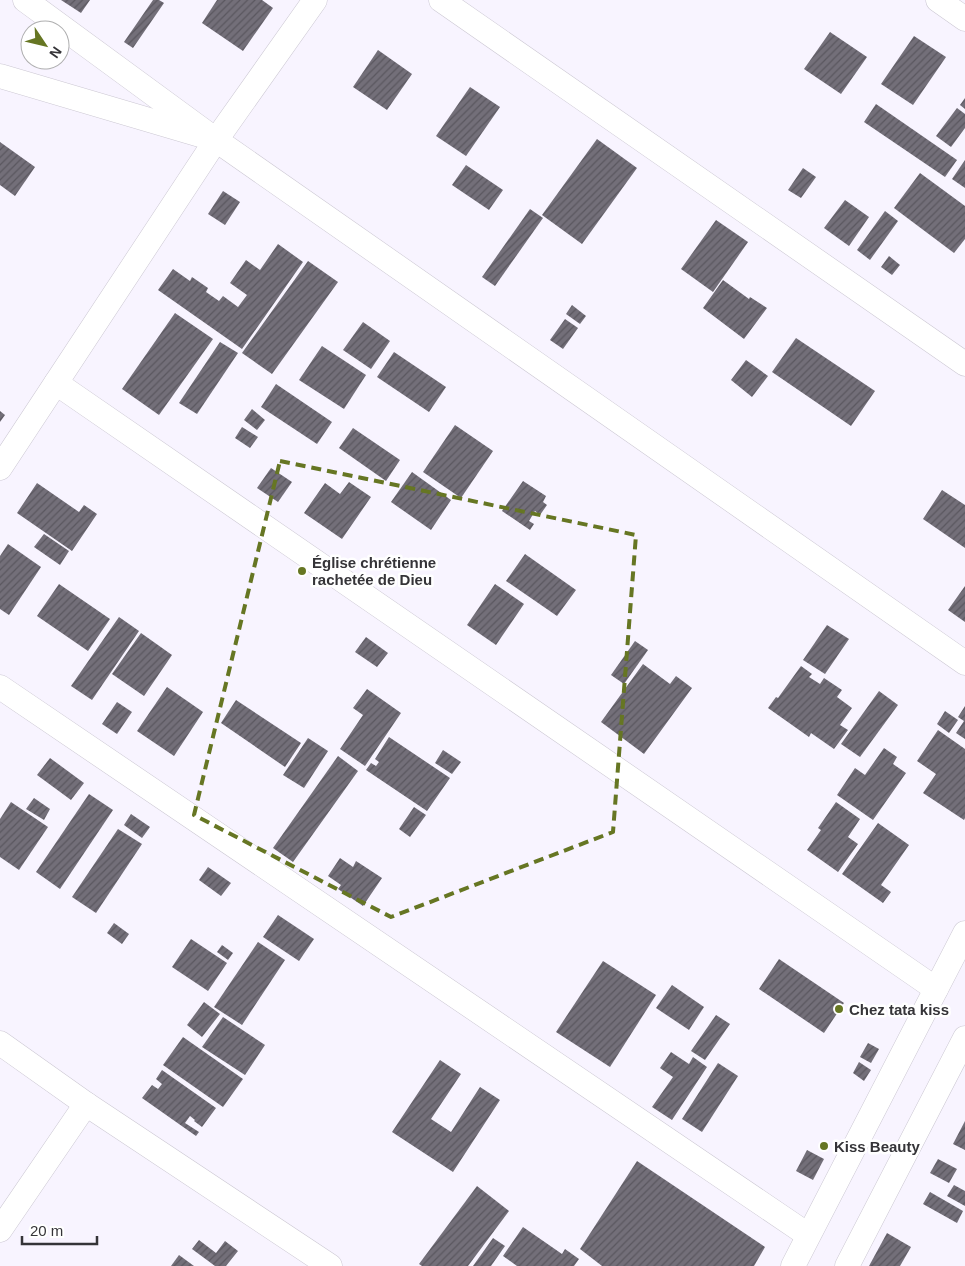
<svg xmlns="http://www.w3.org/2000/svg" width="965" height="1266" viewBox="0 0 965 1266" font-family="Helvetica,sans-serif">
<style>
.building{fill:url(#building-hatch)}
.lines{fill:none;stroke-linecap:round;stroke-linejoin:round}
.minor-casing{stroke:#ccc8d3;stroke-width:25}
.minor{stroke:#fff;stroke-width:24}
.marked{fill:none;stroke:#667623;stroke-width:4;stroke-dasharray:10 6;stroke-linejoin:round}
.poi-dot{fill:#667623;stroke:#fff;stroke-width:2}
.labels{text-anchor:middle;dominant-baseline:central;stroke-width:5;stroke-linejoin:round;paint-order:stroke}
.poi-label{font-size:15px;font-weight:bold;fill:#353438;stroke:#fff;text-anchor:start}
</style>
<defs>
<pattern id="building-hatch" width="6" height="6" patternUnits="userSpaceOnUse" patternTransform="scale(1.25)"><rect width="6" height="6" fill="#736f79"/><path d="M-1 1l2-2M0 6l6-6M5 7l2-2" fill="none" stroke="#5a575f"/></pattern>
</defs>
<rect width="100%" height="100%" fill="#f8f4ff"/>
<!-- building -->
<g class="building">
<polygon points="61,0 90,0 81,13"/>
<polygon points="153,0 159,0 164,3 133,48 124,42"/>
<polygon points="217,0 262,0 273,8 243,51 202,23"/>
<polygon points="830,32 867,57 841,94 804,69"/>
<polygon points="914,36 946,57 913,105 881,84"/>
<polygon points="378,50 412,74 387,110 353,87"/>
<polygon points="470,87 500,107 466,156 436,136"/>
<polygon points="965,98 965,109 960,105"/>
<polygon points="876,104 957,160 945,177 864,122"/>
<polygon points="957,108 965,114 965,128 951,147 936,136"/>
<polygon points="597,139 637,168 582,244 542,215"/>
<polygon points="0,142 35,167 15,196 0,185"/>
<polygon points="965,160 965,188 952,179"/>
<polygon points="466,165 503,190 489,210 452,185"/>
<polygon points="803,168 816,177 801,198 788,190"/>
<polygon points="920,173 965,206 965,239 954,253 894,208"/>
<polygon points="223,191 240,202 225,225 208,214"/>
<polygon points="845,200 869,217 849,246 824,228"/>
<polygon points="530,209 543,218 495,286 482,277"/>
<polygon points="885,211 898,221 870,260 857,250"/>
<polygon points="716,220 748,242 713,292 681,269"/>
<polygon points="278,244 303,262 242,349 158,290 173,269 190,281 192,277 208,288 206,292 219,301 223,296 238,307 247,295 230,283 246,260 260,270"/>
<polygon points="889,256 900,265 892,275 881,267"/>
<polygon points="308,261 338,282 272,374 242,353"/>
<polygon points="723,280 749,299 750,297 767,308 744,339 703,308"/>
<polygon points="572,305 586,316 580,324 566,314"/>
<polygon points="175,313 213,339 159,415 122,389"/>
<polygon points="565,319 578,328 563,349 550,340"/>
<polygon points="363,322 390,341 371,369 343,350"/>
<polygon points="796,338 875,391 851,426 772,372"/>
<polygon points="220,342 238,353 197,414 179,403"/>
<polygon points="322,346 366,375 344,409 299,380"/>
<polygon points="394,352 446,387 429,412 377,377"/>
<polygon points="746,360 768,376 752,397 731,380"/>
<polygon points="276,384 332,422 317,444 261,407"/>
<polygon points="252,409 265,420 257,430 244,420"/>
<polygon points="0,411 5,415 0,422"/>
<polygon points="455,425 493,451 461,498 423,472"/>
<polygon points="242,427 258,437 250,448 235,438"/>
<polygon points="353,428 400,460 386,481 339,448"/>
<polygon points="271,468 292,482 278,502 257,488"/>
<polygon points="412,472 451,500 431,530 391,502"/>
<polygon points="523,481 546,496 543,502 547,505 540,515 535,511 529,521 534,524 530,530 502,511"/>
<polygon points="349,482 371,497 342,539 304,513 325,483 340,494"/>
<polygon points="37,483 79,512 84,505 97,514 72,551 17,513"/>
<polygon points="942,490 965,505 965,548 923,519"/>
<polygon points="44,534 69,551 60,565 34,547"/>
<polygon points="8,544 41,567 9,615 0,609 0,556"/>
<polygon points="525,554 576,590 557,616 506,581"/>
<polygon points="59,584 110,619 88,651 37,616"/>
<polygon points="495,584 524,604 496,645 467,625"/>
<polygon points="965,586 965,622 948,610"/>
<polygon points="119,617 139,631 92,700 71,686"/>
<polygon points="827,625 849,639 825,674 803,660"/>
<polygon points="141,633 172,655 144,696 112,674"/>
<polygon points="366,637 388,653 377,667 355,652"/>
<polygon points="635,641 648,650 624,684 611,675"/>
<polygon points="643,664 670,684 676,676 692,688 644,754 601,722"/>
<polygon points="801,666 812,674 809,677 820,684 824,678 842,690 837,697 852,708 840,725 848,730 834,749 811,733 809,737 768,708 776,697 778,698"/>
<polygon points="167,687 203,712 174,756 137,731"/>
<polygon points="367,689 401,713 365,766 340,749 363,715 353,708"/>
<polygon points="879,691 898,705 860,757 841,744"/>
<polygon points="236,700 301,743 285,767 221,723"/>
<polygon points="117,702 132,712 117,734 102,724"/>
<polygon points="965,706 965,739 956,733 964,721 958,717"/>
<polygon points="945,711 958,720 949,733 937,724"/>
<polygon points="938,730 965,749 965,818 964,820 923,793 936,774 917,761"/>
<polygon points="389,737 450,778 427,811 366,770 371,763 376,766 379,762 375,759"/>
<polygon points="308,738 328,751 304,788 283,775"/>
<polygon points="884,748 897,757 893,764 906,773 873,820 837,795 855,768 865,775"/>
<polygon points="443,750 461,762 452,774 435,763"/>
<polygon points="338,756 358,771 293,862 273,848"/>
<polygon points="50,758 84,783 71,800 37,775"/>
<polygon points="89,794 113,810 60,889 36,872"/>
<polygon points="34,798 50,809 44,820 26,809"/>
<polygon points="11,802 48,827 19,870 0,857 0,819"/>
<polygon points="836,802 860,819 848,837 858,844 838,872 807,850 821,830 818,828"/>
<polygon points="414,807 426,815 410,837 399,829"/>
<polygon points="131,814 150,827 142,838 124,825"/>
<polygon points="878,823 909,845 881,885 891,892 883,903 842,874"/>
<polygon points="118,829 142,844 96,913 72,897"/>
<polygon points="340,858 353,867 356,861 382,878 363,906 338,889 341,885 328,876"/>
<polygon points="208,867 231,883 221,896 199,880"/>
<polygon points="278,915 314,939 299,961 263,937"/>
<polygon points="114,923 129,934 122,944 107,933"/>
<polygon points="191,939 227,963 208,991 172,967"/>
<polygon points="258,942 285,960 242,1025 214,1007"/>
<polygon points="222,945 233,953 228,960 217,952"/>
<polygon points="779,959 844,1003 824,1033 759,989"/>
<polygon points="603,961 656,995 610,1067 556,1032"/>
<polygon points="672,985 704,1007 689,1030 656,1008"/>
<polygon points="204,1002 220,1014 202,1037 187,1025"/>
<polygon points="716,1015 730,1024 705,1060 691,1051"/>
<polygon points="223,1017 265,1045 245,1075 202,1047"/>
<polygon points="183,1037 243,1079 223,1107 163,1065"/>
<polygon points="868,1043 879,1049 871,1063 860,1057"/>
<polygon points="671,1052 689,1064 693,1057 707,1067 672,1120 652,1107 673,1077 660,1068"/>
<polygon points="440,1060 461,1074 431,1119 451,1132 480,1087 500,1100 453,1172 392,1132"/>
<polygon points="859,1062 871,1070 864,1081 853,1073"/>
<polygon points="718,1063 738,1076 702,1132 682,1119"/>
<polygon points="162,1070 216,1108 202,1127 194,1121 195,1120 190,1116 185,1123 199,1132 196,1136 142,1098 152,1085 158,1089 162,1084 156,1079"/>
<polygon points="965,1121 965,1150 953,1144"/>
<polygon points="807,1150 824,1159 813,1180 796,1171"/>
<polygon points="938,1159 957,1169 949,1183 930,1173"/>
<polygon points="637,1161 765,1247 754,1266 602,1266 580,1249"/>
<polygon points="954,1185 965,1191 965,1206 947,1196"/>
<polygon points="477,1186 509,1211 468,1266 422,1266 419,1264"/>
<polygon points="930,1192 963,1211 957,1223 923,1204"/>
<polygon points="523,1227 562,1254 565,1249 579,1259 574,1266 517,1266 503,1256"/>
<polygon points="887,1233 911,1247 900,1266 869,1266"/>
<polygon points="493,1238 505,1246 491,1266 473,1266"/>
<polygon points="199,1240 216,1253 225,1241 238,1251 226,1266 215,1266 192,1249"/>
<polygon points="179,1255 194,1266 171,1266"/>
</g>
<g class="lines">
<defs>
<g id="minor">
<polyline points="25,0 216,140"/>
<polyline points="315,0 216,140 965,663"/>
<polyline points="441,0 965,364"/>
<polyline points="938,0 965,19"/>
<polyline points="0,76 200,135"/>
<polyline points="56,383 936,989"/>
<polyline points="0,468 216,140"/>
<polyline points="0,687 808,1235"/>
<polyline points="0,1043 86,1104 330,1266"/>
<polyline points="0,1230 86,1104"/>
<polyline points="793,1266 965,933"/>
<polyline points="847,1266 965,1038"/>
</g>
</defs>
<!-- minor casing -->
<use href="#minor" class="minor-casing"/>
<!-- minor -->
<use href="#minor" class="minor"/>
</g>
<!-- marked area -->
<path class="marked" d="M280,461l356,74 -23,297 -222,85 -197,-102z"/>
<!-- markers -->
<g class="poi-dot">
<circle cx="302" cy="571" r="5"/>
<circle cx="839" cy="1009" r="5"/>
<circle cx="824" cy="1146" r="5"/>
</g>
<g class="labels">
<!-- poi labels -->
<g class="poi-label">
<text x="312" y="562">Église chrétienne<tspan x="312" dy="17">rachetée de Dieu</tspan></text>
<text x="849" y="1009">Chez tata kiss</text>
<text x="834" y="1146">Kiss Beauty</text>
</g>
</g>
<!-- north arrow -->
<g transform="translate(45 45) rotate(125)"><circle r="24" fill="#ffffff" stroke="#aeaeaf"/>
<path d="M0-4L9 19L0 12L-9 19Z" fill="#667623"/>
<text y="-8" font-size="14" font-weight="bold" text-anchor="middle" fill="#353438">N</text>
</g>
<!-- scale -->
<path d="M22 1236v8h75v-8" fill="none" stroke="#353438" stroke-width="2.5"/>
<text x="30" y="1236" font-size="15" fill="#353438" stroke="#ffffff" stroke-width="4" paint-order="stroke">20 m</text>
</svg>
